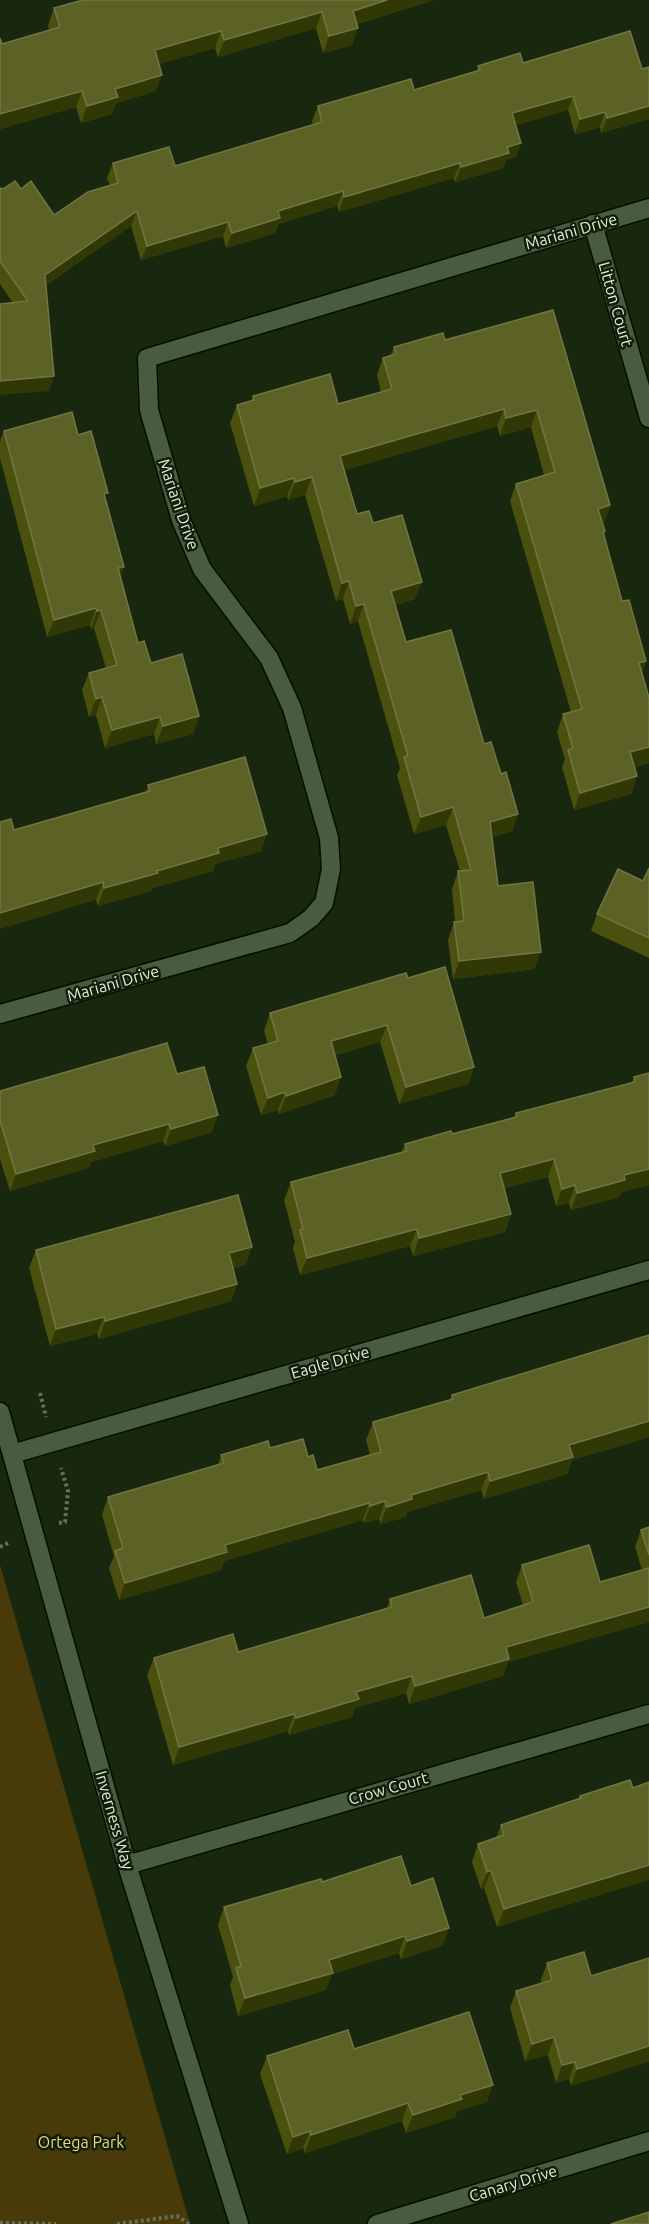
<svg xmlns="http://www.w3.org/2000/svg" width="649" height="2224" viewBox="0 0 649 2224" font-family="Ubuntu,sans-serif">
<style>
.green{fill:#493b09}
.lines{fill:none;stroke-linecap:round;stroke-linejoin:round}
.minor-casing{stroke:#031000;stroke-width:21}
.path{stroke:#62705b;stroke-width:4;stroke-dasharray:3 3;stroke-linecap:butt}
.minor{stroke:#495b40;stroke-width:18}
.wall{fill:#4b500f}
.shaded-wall{fill:#303906}
.building{fill:#5c6126;stroke:#717642;stroke-width:1.5}
.labels{text-anchor:middle;dominant-baseline:central;stroke-width:5;stroke-linejoin:round;paint-order:stroke}
.street-label{font-size:16px;fill:#e2ecdd;stroke:#0f1e06}
.park-label{font-size:16px;fill:#f1d47b;stroke:#0f1e06}
</style>
<rect width="100%" height="100%" fill="#18280f"/>
<!-- green -->
<polygon class="green" points="0,1565 190,2224 0,2224"/>
<g class="lines">
<defs>
<g id="minor">
<polyline points="593,224 649,418"/>
<polyline points="0,1014 290,933 311,918 324,903 331,869 329,838 292,708 269,658 202,569 181,520 149,410 147,358 649,208"/>
<polyline points="0,1412 127,1865 239,2224"/>
<polyline points="12,1454 649,1270"/>
<polyline points="127,1865 649,1714"/>
<polyline points="377,2224 649,2141"/>
</g>
</defs>
<!-- minor casing -->
<use href="#minor" class="minor-casing"/>
<!-- path -->
<g class="path">
<polyline points="40,1393 46,1417"/>
<polyline points="59,1523 65,1522 68,1491 61,1468"/>
<polyline points="0,1547 10,1542"/>
<polyline points="0,2223 56,2224"/>
<polyline points="117,2224 177,2216 189,2224"/>
</g>
<!-- minor -->
<use href="#minor" class="minor"/>
</g>
<!-- wall -->
<g class="wall">
<polygon points="434,0 357,24 352,45 323,53 316,28 218,57 215,48 159,64 156,91 116,103 112,114 81,123 76,107 0,129 0,38 2,44 49,30 48,25 54,8"/>
<polygon points="523,63 642,69 649,67 649,119 601,133 600,127 575,134 568,110 516,125 516,157 506,160 503,168 455,182 454,178 339,212 337,206 278,224 275,233 226,248 223,236 141,260 131,226 46,285 49,391 13,303 0,284 0,188 21,189 54,215 110,185 107,178 113,163 175,166 313,125 312,121 318,106 414,90 477,71 478,66"/>
<polygon points="553,310 610,505 604,523 602,523 605,531 603,535 622,601 646,661 642,673 649,698 649,763 635,767 637,776 631,794 574,810 562,767 565,759 557,732 563,714 571,712 510,501 516,484 544,475 531,427 500,436 497,426 344,470 357,514 373,523 415,599 395,605 406,642 484,744 501,774 518,814 512,831 492,837 498,886 541,952 534,969 453,979 448,940 454,922 455,922 452,889 458,871 460,871 446,825 414,834 397,775 400,768 358,621 350,624 343,599 336,601 305,495 288,500 287,496 254,506 230,423 237,405 251,401 253,396 338,404 381,392 377,375 383,358 391,355 394,347 445,340"/>
<polygon points="4,431 78,435 106,500 124,567 120,577 138,643 151,663 199,716 193,734 156,744 154,734 105,748 96,715 89,717 82,690 89,673 106,668 94,628 91,629 90,625 47,637 0,458 0,441"/>
<polygon points="148,785 261,851 215,864 213,871 152,888 151,891 98,906 96,900 14,830 146,792"/>
<polygon points="649,868 649,958 591,931 597,914 643,881"/>
<polygon points="408,978 474,1067 468,1084 399,1104 380,1042 335,1055 335,1095 279,1114 278,1110 261,1115 246,1066 253,1048 268,1044 264,1031 270,1013"/>
<polygon points="649,1073 649,1185 621,1192 619,1197 571,1210 569,1203 556,1206 548,1177 504,1188 511,1214 505,1232 413,1256 410,1246 300,1275 293,1248 295,1242 284,1200 291,1182 401,1153 405,1144 452,1134 514,1117 516,1113 632,1082 634,1077"/>
<polygon points="177,1074 212,1132 165,1146 163,1141 91,1162 88,1168 10,1191 0,1159 0,1091"/>
<polygon points="36,1250 246,1265 233,1268 237,1284 231,1301 99,1339 97,1334 50,1346 29,1268"/>
<polygon points="649,1335 649,1437 572,1460 567,1474 484,1499 481,1490 407,1512 406,1517 380,1524 379,1519 364,1523 363,1520 224,1561 221,1570 119,1600 109,1568 114,1556 102,1515 108,1497 218,1465 221,1455 270,1448 308,1457 317,1470 370,1455 366,1440 373,1422 450,1400 452,1395"/>
<polygon points="649,1527 649,1622 508,1662 503,1676 409,1704 406,1693 355,1708 352,1717 289,1735 288,1731 173,1765 147,1675 154,1658 238,1652 387,1608 390,1599 484,1618 523,1605 516,1582 522,1565 600,1582 642,1570 635,1547 641,1530"/>
<polygon points="630,1780 497,1927 484,1888 481,1889 472,1862 478,1844 496,1838 501,1825 579,1799 580,1796"/>
<polygon points="322,1882 411,1886 443,1945 401,1959 399,1953 332,1974 326,1990 238,2016 230,1985 233,1977 218,1925 224,1907"/>
<polygon points="649,1958 571,2086 569,2079 556,2083 548,2055 525,2061 510,2008 516,1991 542,1984 541,1980 547,1963 591,1976"/>
<polygon points="354,2049 487,2102 457,2111 455,2117 406,2133 402,2121 305,2153 303,2148 287,2154 260,2074 267,2056"/>
</g>
<!-- shaded-wall -->
<g class="shaded-wall">
<polygon points="387,0 434,0 346,27 353,11"/>
<polygon points="322,12 316,28 218,57 224,40"/>
<polygon points="358,28 352,45 323,53 329,36"/>
<polygon points="221,31 215,48 149,67 155,50"/>
<polygon points="162,75 156,91 116,103 112,114 81,123 87,106 115,89"/>
<polygon points="82,91 76,107 0,129 0,114"/>
<polygon points="573,96 568,110 507,128 512,113"/>
<polygon points="649,106 649,119 601,133 607,118"/>
<polygon points="605,112 600,127 575,134 580,119"/>
<polygon points="521,143 516,157 506,160 503,168 455,182 461,167 507,147"/>
<polygon points="460,163 454,178 339,212 344,197"/>
<polygon points="343,191 337,206 278,224 275,233 226,248 232,233 278,211"/>
<polygon points="137,211 131,226 39,290 45,275"/>
<polygon points="228,222 223,236 141,260 147,246"/>
<polygon points="54,376 49,391 0,395 0,381"/>
<polygon points="504,409 497,426 333,473 340,456"/>
<polygon points="537,410 531,427 500,436 506,418"/>
<polygon points="312,477 305,495 288,500 295,482"/>
<polygon points="294,478 287,496 254,506 260,488"/>
<polygon points="610,505 604,523 592,526 598,509"/>
<polygon points="124,567 118,584 118,568"/>
<polygon points="349,581 343,599 336,601 342,583"/>
<polygon points="422,582 415,599 385,608 391,591"/>
<polygon points="364,604 358,621 350,624 356,606"/>
<polygon points="96,608 90,625 47,637 54,620"/>
<polygon points="101,610 94,628 91,629 97,611"/>
<polygon points="646,661 640,678 639,663"/>
<polygon points="102,697 96,715 89,717 96,699"/>
<polygon points="199,716 193,734 156,744 163,726"/>
<polygon points="160,717 154,734 105,748 112,730"/>
<polygon points="649,747 649,763 624,770 630,752"/>
<polygon points="637,776 631,794 574,810 580,793"/>
<polygon points="453,807 446,825 414,834 421,817"/>
<polygon points="518,814 512,831 483,839 490,822"/>
<polygon points="267,834 261,851 215,864 213,871 152,888 151,891 98,906 104,888 157,871 218,848"/>
<polygon points="103,882 96,900 0,929 0,913"/>
<polygon points="541,952 534,969 453,979 459,961"/>
<polygon points="387,1025 380,1042 324,1058 331,1041"/>
<polygon points="474,1067 468,1084 399,1104 406,1087"/>
<polygon points="341,1077 335,1095 279,1114 286,1096"/>
<polygon points="285,1092 278,1110 261,1115 268,1098"/>
<polygon points="218,1115 212,1132 165,1146 171,1129"/>
<polygon points="169,1124 163,1141 91,1162 88,1168 10,1191 16,1174 93,1145"/>
<polygon points="554,1159 548,1177 494,1191 500,1173"/>
<polygon points="649,1169 649,1185 621,1192 619,1197 571,1210 577,1193 624,1175"/>
<polygon points="575,1185 569,1203 556,1206 562,1189"/>
<polygon points="511,1214 505,1232 413,1256 419,1238"/>
<polygon points="417,1229 410,1246 300,1275 307,1258"/>
<polygon points="252,1247 246,1265 223,1271 229,1253"/>
<polygon points="237,1284 231,1301 99,1339 105,1321"/>
<polygon points="104,1317 97,1334 50,1346 56,1329"/>
<polygon points="649,1421 649,1437 572,1460 567,1474 484,1499 490,1481 569,1445"/>
<polygon points="488,1472 481,1490 407,1512 406,1517 380,1524 387,1507 411,1495"/>
<polygon points="385,1501 379,1519 364,1523 370,1506"/>
<polygon points="369,1503 363,1520 224,1561 221,1570 119,1600 125,1583 225,1545"/>
<polygon points="649,1607 649,1622 508,1662 503,1676 409,1704 415,1686 506,1647"/>
<polygon points="412,1676 406,1693 355,1708 352,1717 289,1735 296,1718 356,1692"/>
<polygon points="294,1714 288,1731 173,1765 179,1747"/>
<polygon points="649,1865 649,1880 497,1927 504,1909"/>
<polygon points="491,1870 484,1888 481,1889 487,1872"/>
<polygon points="449,1928 443,1945 401,1959 407,1941"/>
<polygon points="405,1936 399,1953 332,1974 326,1990 238,2016 245,1998 329,1960"/>
<polygon points="554,2037 548,2055 525,2061 532,2044"/>
<polygon points="649,2046 649,2062 571,2086 577,2069"/>
<polygon points="575,2062 569,2079 556,2083 562,2065"/>
<polygon points="493,2085 487,2102 457,2111 455,2117 406,2133 413,2115 460,2095"/>
<polygon points="408,2103 402,2121 305,2153 311,2135"/>
<polygon points="310,2131 303,2148 287,2154 293,2137"/>
</g>
<!-- building -->
<g class="building">
<polygon points="83,0 387,0 353,11 358,28 329,36 322,12 224,40 221,31 155,50 162,75 115,89 118,97 87,106 82,91 0,114 0,38 2,44 60,27 54,8"/>
<polygon points="630,31 642,69 649,67 649,106 607,118 605,112 580,119 573,96 512,113 521,143 507,147 509,153 461,167 460,163 344,197 343,191 278,211 280,218 232,233 228,222 147,246 137,211 45,275 54,376 0,381 0,304 28,301 0,261 0,188 3,189 15,181 21,189 31,181 54,215 88,192 118,183 113,163 169,147 175,166 322,122 318,106 411,79 414,90 480,70 478,66 520,53 523,63"/>
<polygon points="553,310 610,505 598,509 605,531 603,532 622,601 629,600 646,661 639,663 649,698 649,747 630,752 637,776 580,793 568,750 573,748 563,714 582,709 516,484 555,472 537,410 506,418 504,409 340,456 357,514 369,511 373,523 402,515 422,582 391,591 406,642 451,630 484,744 491,742 501,774 506,772 518,814 490,822 498,886 533,882 541,952 459,961 454,922 464,921 458,871 471,870 453,807 421,817 404,757 408,756 364,604 356,606 349,581 342,583 312,477 295,482 294,478 260,488 237,405 254,400 253,396 330,374 338,404 392,389 383,358 396,354 394,347 443,333 445,340"/>
<polygon points="72,412 78,435 91,431 108,493 104,494 124,567 118,568 138,643 144,641 151,663 182,654 199,716 163,726 160,717 112,730 102,697 96,699 89,673 117,665 101,610 97,611 96,608 54,620 4,431"/>
<polygon points="245,757 267,834 218,848 219,853 157,871 158,873 104,888 103,882 0,913 0,822 11,819 14,830 150,791 148,785"/>
<polygon points="649,868 649,938 597,914 618,869 643,881"/>
<polygon points="445,967 474,1067 406,1087 387,1025 331,1041 341,1077 286,1096 285,1092 268,1098 253,1048 278,1041 270,1013 406,973 408,978"/>
<polygon points="167,1043 177,1074 204,1067 218,1115 171,1129 169,1124 93,1145 95,1151 16,1174 0,1120 0,1091"/>
<polygon points="649,1073 649,1169 624,1175 625,1180 577,1193 575,1185 562,1189 554,1159 500,1173 511,1214 419,1238 417,1229 307,1258 300,1230 303,1229 291,1182 407,1151 405,1144 451,1131 452,1134 517,1117 516,1113 635,1082 634,1077"/>
<polygon points="238,1195 252,1247 229,1253 237,1284 105,1321 104,1317 56,1329 36,1250"/>
<polygon points="649,1335 649,1421 569,1445 573,1457 490,1481 488,1472 411,1495 412,1499 387,1507 385,1501 370,1506 369,1503 225,1545 227,1552 125,1583 115,1551 123,1548 108,1497 224,1463 221,1455 268,1441 270,1448 303,1439 308,1457 313,1455 317,1470 381,1452 373,1422 453,1399 452,1395"/>
<polygon points="649,1527 649,1555 641,1530"/>
<polygon points="589,1545 600,1582 649,1568 649,1607 506,1647 509,1659 415,1686 412,1676 356,1692 359,1699 296,1718 294,1714 179,1747 154,1658 233,1634 238,1652 392,1607 390,1599 471,1575 484,1618 533,1602 522,1565"/>
<polygon points="630,1780 633,1788 649,1782 649,1865 504,1909 491,1870 487,1872 478,1844 504,1835 501,1825 581,1798 580,1796"/>
<polygon points="401,1856 411,1886 433,1878 449,1928 407,1941 405,1936 329,1960 333,1973 245,1998 236,1968 241,1966 224,1907 321,1879 322,1882"/>
<polygon points="584,1952 591,1976 649,1958 649,2046 577,2069 575,2062 562,2065 554,2037 532,2044 516,1991 552,1980 547,1963"/>
<polygon points="469,2012 493,2085 460,2095 462,2099 413,2115 408,2103 311,2135 310,2131 293,2137 267,2056 348,2030 354,2049"/>
<polygon points="649,2212 649,2224 611,2224"/>
</g>
<g class="labels">
<!-- street labels -->
<g class="street-label">
<text transform="translate(571 231) rotate(-16)">Mariani Drive</text>
<text transform="translate(616 304) rotate(74)">Litton Court</text>
<text transform="translate(179 504) rotate(71)">Mariani Drive</text>
<text transform="translate(113 983) rotate(-16)">Mariani Drive</text>
<text transform="translate(330 1362) rotate(-16)">Eagle Drive</text>
<text transform="translate(388 1788) rotate(-16)">Crow Court</text>
<text transform="translate(115 1820) rotate(74)">Inverness Way</text>
<text transform="translate(513 2183) rotate(-17)">Canary Drive</text>
</g>
<!-- park labels -->
<g class="park-label">
<text x="81" y="2142">Ortega Park</text>
</g>
</g>
</svg>
